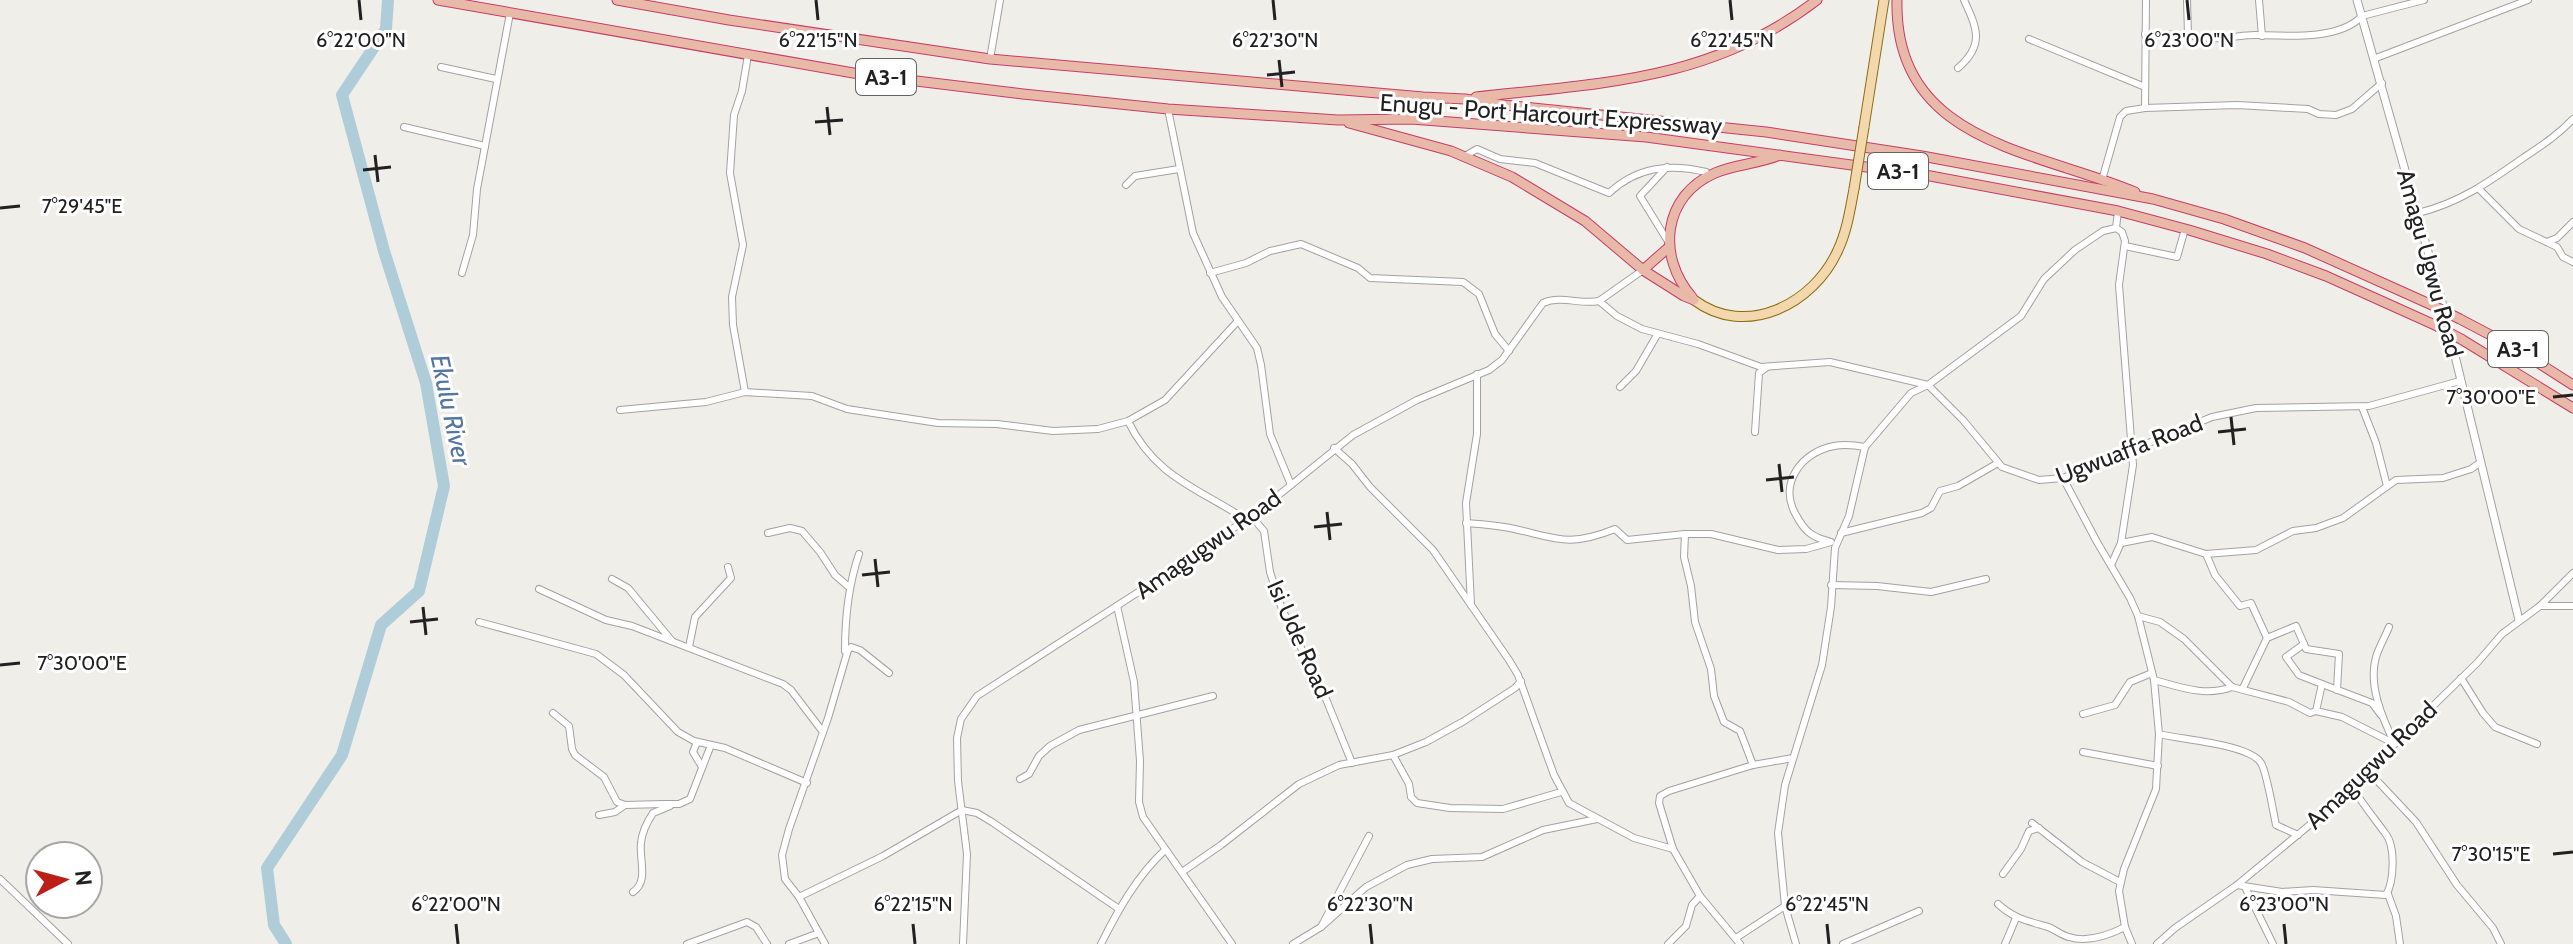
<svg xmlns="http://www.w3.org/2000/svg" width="2573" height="944" viewBox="0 0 2573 944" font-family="Cabin,sans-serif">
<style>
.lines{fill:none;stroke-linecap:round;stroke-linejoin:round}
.river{stroke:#afcdd9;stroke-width:12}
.minor-casing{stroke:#a2a2a2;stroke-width:8}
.tertiary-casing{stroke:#a2a2a2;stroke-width:9}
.primary-casing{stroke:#8d6b11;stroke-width:11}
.trunk-casing{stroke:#c83c65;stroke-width:11}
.minor{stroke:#fff;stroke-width:6}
.tertiary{stroke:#fff;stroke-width:7}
.primary{stroke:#f2d8ac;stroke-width:9}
.trunk{stroke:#e8b9a8;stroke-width:9}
.primary-bridge-casing{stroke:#8d6b11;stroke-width:11;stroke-linecap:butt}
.trunk-bridge-casing{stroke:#c83c65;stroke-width:11;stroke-linecap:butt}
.primary-bridge{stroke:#f2d8ac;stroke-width:9}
.trunk-bridge{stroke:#e8b9a8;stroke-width:9}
.ticks{fill:none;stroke:#212121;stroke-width:3}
.labels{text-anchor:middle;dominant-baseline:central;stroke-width:6;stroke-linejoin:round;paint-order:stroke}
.shield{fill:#fff;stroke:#646464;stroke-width:2}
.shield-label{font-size:22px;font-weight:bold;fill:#212121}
.street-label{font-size:24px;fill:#212121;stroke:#fff}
.water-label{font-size:26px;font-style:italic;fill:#5476a0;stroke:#fff}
.ticks-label{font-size:20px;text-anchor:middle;fill:#212121;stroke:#fff;stroke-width:6;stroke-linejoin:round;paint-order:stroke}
</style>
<rect width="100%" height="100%" fill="#f0eee9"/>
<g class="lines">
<!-- river -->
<polyline class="river" points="286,944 274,925 267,868 342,755 381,625 419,591 444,486 426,383 384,251 342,95 386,29 388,0"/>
<defs>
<g id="minor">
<path d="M2187,0l1,35c11,2 21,4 32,3 13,0 26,-4 38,-3 30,1 82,5 104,-19l62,-16"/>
<polyline points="2259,0 2262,36"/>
<polyline points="2145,34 2188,35"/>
<polyline points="2029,39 2145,87"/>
<polyline points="2376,58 2528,0"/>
<polyline points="990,59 1000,0"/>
<polyline points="441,67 496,79"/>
<path d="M1958,68c27,-23 19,-40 6,-68"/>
<polyline points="2145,108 2237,105 2308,109 2319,114 2336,115 2352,109 2382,83"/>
<polyline points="1168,109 1193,233 1222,297 1257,348 1261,365 1270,434 1291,485"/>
<polyline points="404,127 485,146"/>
<path d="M1465,156l12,-7 23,10 35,4 74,30c28,-26 60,-30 97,-21"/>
<polyline points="1667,167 1640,196 1669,243"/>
<polyline points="2102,180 2120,117 2126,111 2145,108 2146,0"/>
<polyline points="1126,185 1135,176 1179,169"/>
<polyline points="2479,189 2519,229 2557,247 2563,257 2573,262"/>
<path d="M2418,213c41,-10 71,-31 105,-55 18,-12 35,-23 50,-39"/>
<polyline points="2547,242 2557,238 2573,222"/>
<polyline points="2125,246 2177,257 2185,229"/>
<polyline points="462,273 473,235 477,189 510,13"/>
<polyline points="1210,273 1246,263 1270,251 1301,244 1358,268 1370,278 1463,282 1479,294 1495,334 1509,351"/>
<polyline points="1599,301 1617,316 1642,329 1698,344 1761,367 1830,362 1928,385 1963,420 2002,467 2039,480 2063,478 2212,417 2256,408 2369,406 2460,381"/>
<polyline points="1620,387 1636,371 1657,335"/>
<polyline points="745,392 733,325 732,297 743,245 730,173 734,115 742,91 748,55"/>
<polyline points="2362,407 2376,443 2387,486"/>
<polyline points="620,410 706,402 745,392 812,396 847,409 938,423 997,424 1053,431 1098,429 1128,421 1165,400 1237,322"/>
<path d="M1128,421c27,56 70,67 117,98"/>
<polyline points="1755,432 1759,373 1767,367"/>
<polyline points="1334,448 1352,464 1370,487 1433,550 1509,660 1518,675 1554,775 1569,803 1634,838 1673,849"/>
<polyline points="2063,478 2097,542 2130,598 2138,616 2154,680 2159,734 2156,789 2124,869 2119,891 2125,927 2132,944"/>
<polyline points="1251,516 1264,531 1270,572 1282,609 1326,699 1352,763"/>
<path d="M1466,523c14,1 30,2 44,5 47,10 57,20 105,1l12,11 58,-6"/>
<polyline points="768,533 790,528 802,531 820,552 835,575 850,588"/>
<polyline points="1841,533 1922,513 1931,508 1940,491 1958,486 1998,463"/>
<path d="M1828,541c-17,-4 -24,-11 -32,-26 -18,-31 5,-63 38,-69 10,-2 20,-1 31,1"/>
<polyline points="2121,543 2152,537 2206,554 2256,550 2293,531 2316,528 2343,518 2396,480 2443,478 2471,469 2481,462"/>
<path d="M2206,554l9,21 25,31 11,-3 16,35 29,-12 8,18 -18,13 13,18 23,9 -6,27 26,6 53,27c-13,-26 -27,-59 -19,-87 3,-10 9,-20 13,-30"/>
<polyline points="2111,565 2121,543 2133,465 2119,285 2125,241 2122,232 2116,228 2118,211"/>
<polyline points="612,579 628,588 672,641"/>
<polyline points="1831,585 1877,586 1931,592 1986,579"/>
<polyline points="539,589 606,620 632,626 783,684 791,690 823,732"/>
<polyline points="1471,605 1466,503 1477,434 1477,374"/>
<polyline points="1117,606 1134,682 1140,761 1139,802 1143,817 1232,944"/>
<polyline points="2540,606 2573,606"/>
<polyline points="2138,616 2160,622 2184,639 2232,687 2289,702 2310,713 2316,711"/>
<polyline points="479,622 596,654 624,675 678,732 694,741 725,748 807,783"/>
<polyline points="2304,644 2306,649 2339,654 2337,690"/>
<polyline points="689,647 695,617 731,578 728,567"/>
<path d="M845,651c0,-34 3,-65 14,-97"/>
<polyline points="2461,678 2483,713 2495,727 2537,744"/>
<path d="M2154,680c26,7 51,17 78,7"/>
<polyline points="2322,684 2372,703 2381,715"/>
<polyline points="2243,688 2267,638"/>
<polyline points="553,713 569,726 572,749 575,755 604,777 617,802 625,805 664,804 679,804 690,799 711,745"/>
<polyline points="2083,714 2115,705 2130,682 2152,673"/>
<path d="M2159,734c23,6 90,10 102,29 6,10 12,48 15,62l22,10"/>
<polyline points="697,742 693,752 702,767"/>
<polyline points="2083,752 2158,766"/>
<polyline points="1393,755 1409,784 1411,797 1417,803 1450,808 1503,809 1561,792"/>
<polyline points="1753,765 1740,731 1724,722 1714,696 1711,669 1695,622 1691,586 1684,557 1685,534 1711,534 1778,550 1806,549 1831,542"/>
<polyline points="2368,771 2416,822 2457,885 2493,928 2501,944"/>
<polyline points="1020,779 1029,774 1039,756 1050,746 1079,730 1213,696"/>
<polyline points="599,815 615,812 625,805"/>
<polyline points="2032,823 2082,862 2120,882"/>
<polyline points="1182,872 1221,845 1299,784 1339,765 1393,755 1426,742 1464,721 1515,688 1521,681"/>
<polyline points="2003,874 2021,849 2029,831 2039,828"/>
<polyline points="0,879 68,944"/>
<path d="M2237,885l45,7 31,-2 73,5c8,-13 10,-49 -1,-62 -11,-15 -23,-30 -33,-46"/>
<polyline points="2245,887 2273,944"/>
<path d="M633,892c16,-11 6,-32 8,-49 1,-11 6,-21 12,-30l17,-7"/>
<polyline points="2388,894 2396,916 2400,944"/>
<polyline points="799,897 883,856 962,810 977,813 992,822 1119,909"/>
<path d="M1998,904c15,14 29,17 47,22 9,2 15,9 24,11 18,6 40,-2 56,-10"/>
<polyline points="1321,927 1366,887 1407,865 1432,859 1482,857 1543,830 1597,819"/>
<polyline points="1736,938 1785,906"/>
<polyline points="687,944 747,922 756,927 767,944"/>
<polyline points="789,944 819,933"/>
<polyline points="825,944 799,897 785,879 782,855 789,829 828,718 848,650 851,647 860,650 889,673"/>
<path d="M963,944l4,-90 -9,-73 -1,-43 4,-19 16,-23 225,-145 73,-53 78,-63 64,-35 72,-30 13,-10 41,-57c18,-8 38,2 56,-2l44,-31"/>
<path d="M1101,944c17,-34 36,-68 64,-94"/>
<polyline points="1293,944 1321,927 1369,836"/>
<polyline points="1668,944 1686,926 1692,905 1700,896"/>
<polyline points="1740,944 1700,896 1673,849 1659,803 1660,796 1669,791 1753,765 1793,758"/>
<polyline points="1796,944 1785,906 1778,833 1785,785 1822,665 1831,607 1835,548 1849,516 1865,447 1911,393 1928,385 2021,316 2044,279 2075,250 2103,231 2116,228"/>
<polyline points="1843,944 1919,911"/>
<polyline points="2005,944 2016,918"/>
<polyline points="2157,944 2175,928 2237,885 2318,818 2477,663 2502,634 2540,606 2573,573"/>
</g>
<polyline id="tertiary" points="2357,0 2441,298 2519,620"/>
<g id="primary">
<polyline points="1864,127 1884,0"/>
<path d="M1694,300c52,39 120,4 144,-50 9,-19 12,-40 16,-61"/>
</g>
<g id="trunk">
<polyline points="438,0 859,74 1023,94 1168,109 1338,120 1411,119 1646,137 1925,175 2118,211 2189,230 2267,254 2326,276 2437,326"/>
<polyline points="617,0 729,20 990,59 1423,97 1465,99 1504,105 1766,132 1922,156 2153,199 2224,219 2305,248 2434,306"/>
<path d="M1897,0c-3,143 138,150 238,192"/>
<path d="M1476,97c126,-14 236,-16 341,-97"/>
<polyline points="1349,123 1451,151 1512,177 1585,221 1643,270 1684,296 1694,300"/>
<polyline points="1643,270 1669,247"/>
<path d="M1692,297c-35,-40 -30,-101 23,-124 21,-9 44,-9 65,-18"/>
<polyline points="2460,319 2515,348 2573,385"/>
<polyline points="2461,339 2573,408"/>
</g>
</defs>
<!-- minor casing -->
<use href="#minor" class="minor-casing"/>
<!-- tertiary casing -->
<use href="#tertiary" class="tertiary-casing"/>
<!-- primary casing -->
<use href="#primary" class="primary-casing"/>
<!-- trunk casing -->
<use href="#trunk" class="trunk-casing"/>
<!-- minor -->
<use href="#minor" class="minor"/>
<!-- tertiary -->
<use href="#tertiary" class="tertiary"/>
<!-- primary -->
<use href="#primary" class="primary"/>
<!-- trunk -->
<use href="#trunk" class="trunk"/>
<defs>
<polyline id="primary-bridge" points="1854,189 1864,127"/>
<g id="trunk-bridge">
<polyline points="2434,306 2460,319"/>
<polyline points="2437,326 2461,339"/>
</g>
</defs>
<!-- primary-bridge casing -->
<use href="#primary-bridge" class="primary-bridge-casing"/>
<!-- trunk-bridge casing -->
<use href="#trunk-bridge" class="trunk-bridge-casing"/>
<!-- primary-bridge -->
<use href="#primary-bridge" class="primary-bridge"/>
<!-- trunk-bridge -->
<use href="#trunk-bridge" class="trunk-bridge"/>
</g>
<!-- ticks -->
<path class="ticks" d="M359,0l2,20M816,0l2,20M1273,0l2,20M1730,0l2,20M2187,0l2,20M1279,60l3,27M1267,75l28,-3M827,107l3,28M815,122l28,-2M375,155l3,27M363,170l28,-3M0,208l20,-2M2553,397l20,-2M2231,417l3,28M2218,432l28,-3M1779,464l3,28M1766,480l28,-3M1327,512l3,28M1314,527l28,-3M875,559l3,28M862,575l28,-3M423,607l3,28M410,622l28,-3M0,665l20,-2M2553,854l20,-2M456,924l2,20M913,924l2,20M1370,924l2,20M1827,924l2,20M2284,924l2,20"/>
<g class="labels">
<!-- shield labels -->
<g class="shield">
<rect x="856" y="59" width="60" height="36" rx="6"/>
<rect x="1868" y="153" width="60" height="36" rx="6"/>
<rect x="2488" y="331" width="60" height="36" rx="6"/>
</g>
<g class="shield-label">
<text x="886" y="77">A3-1</text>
<text x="1898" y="171">A3-1</text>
<text x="2518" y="349">A3-1</text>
</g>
<!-- street labels -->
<g class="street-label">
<text transform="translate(1551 114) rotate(4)">Enugu - Port Harcourt Expressway</text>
<text transform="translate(2430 263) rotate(75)">Amagu Ugwu Road</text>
<text transform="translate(2129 449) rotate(-21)">Ugwuaffa Road</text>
<text transform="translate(1208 544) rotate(-35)">Amagugwu Road</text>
<text transform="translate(1300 639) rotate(66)">Isi Ude Road</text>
<text transform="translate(2371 765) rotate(-44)">Amagugwu Road</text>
</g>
<!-- water labels -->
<g class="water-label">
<text transform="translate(451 410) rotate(78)">Ekulu River</text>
</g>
</g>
<g class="ticks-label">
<text x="361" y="47">6°22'00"N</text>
<text x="818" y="47">6°22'15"N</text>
<text x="1275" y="47">6°22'30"N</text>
<text x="1732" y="47">6°22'45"N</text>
<text x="2189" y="47">6°23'00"N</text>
<text x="82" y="213">7°29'45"E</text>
<text x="2491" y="404">7°30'00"E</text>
<text x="82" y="670">7°30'00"E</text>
<text x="2491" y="861">7°30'15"E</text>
<text x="456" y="911">6°22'00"N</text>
<text x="913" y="911">6°22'15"N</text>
<text x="1370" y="911">6°22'30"N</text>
<text x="1827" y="911">6°22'45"N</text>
<text x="2284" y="911">6°23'00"N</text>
</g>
<!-- north arrow -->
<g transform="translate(64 880) rotate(84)"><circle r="38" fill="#ffffff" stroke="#a6a6a6" stroke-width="2"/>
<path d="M0-6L14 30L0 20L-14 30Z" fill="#bc1f17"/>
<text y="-12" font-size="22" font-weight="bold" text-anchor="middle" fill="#212121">N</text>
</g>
</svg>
